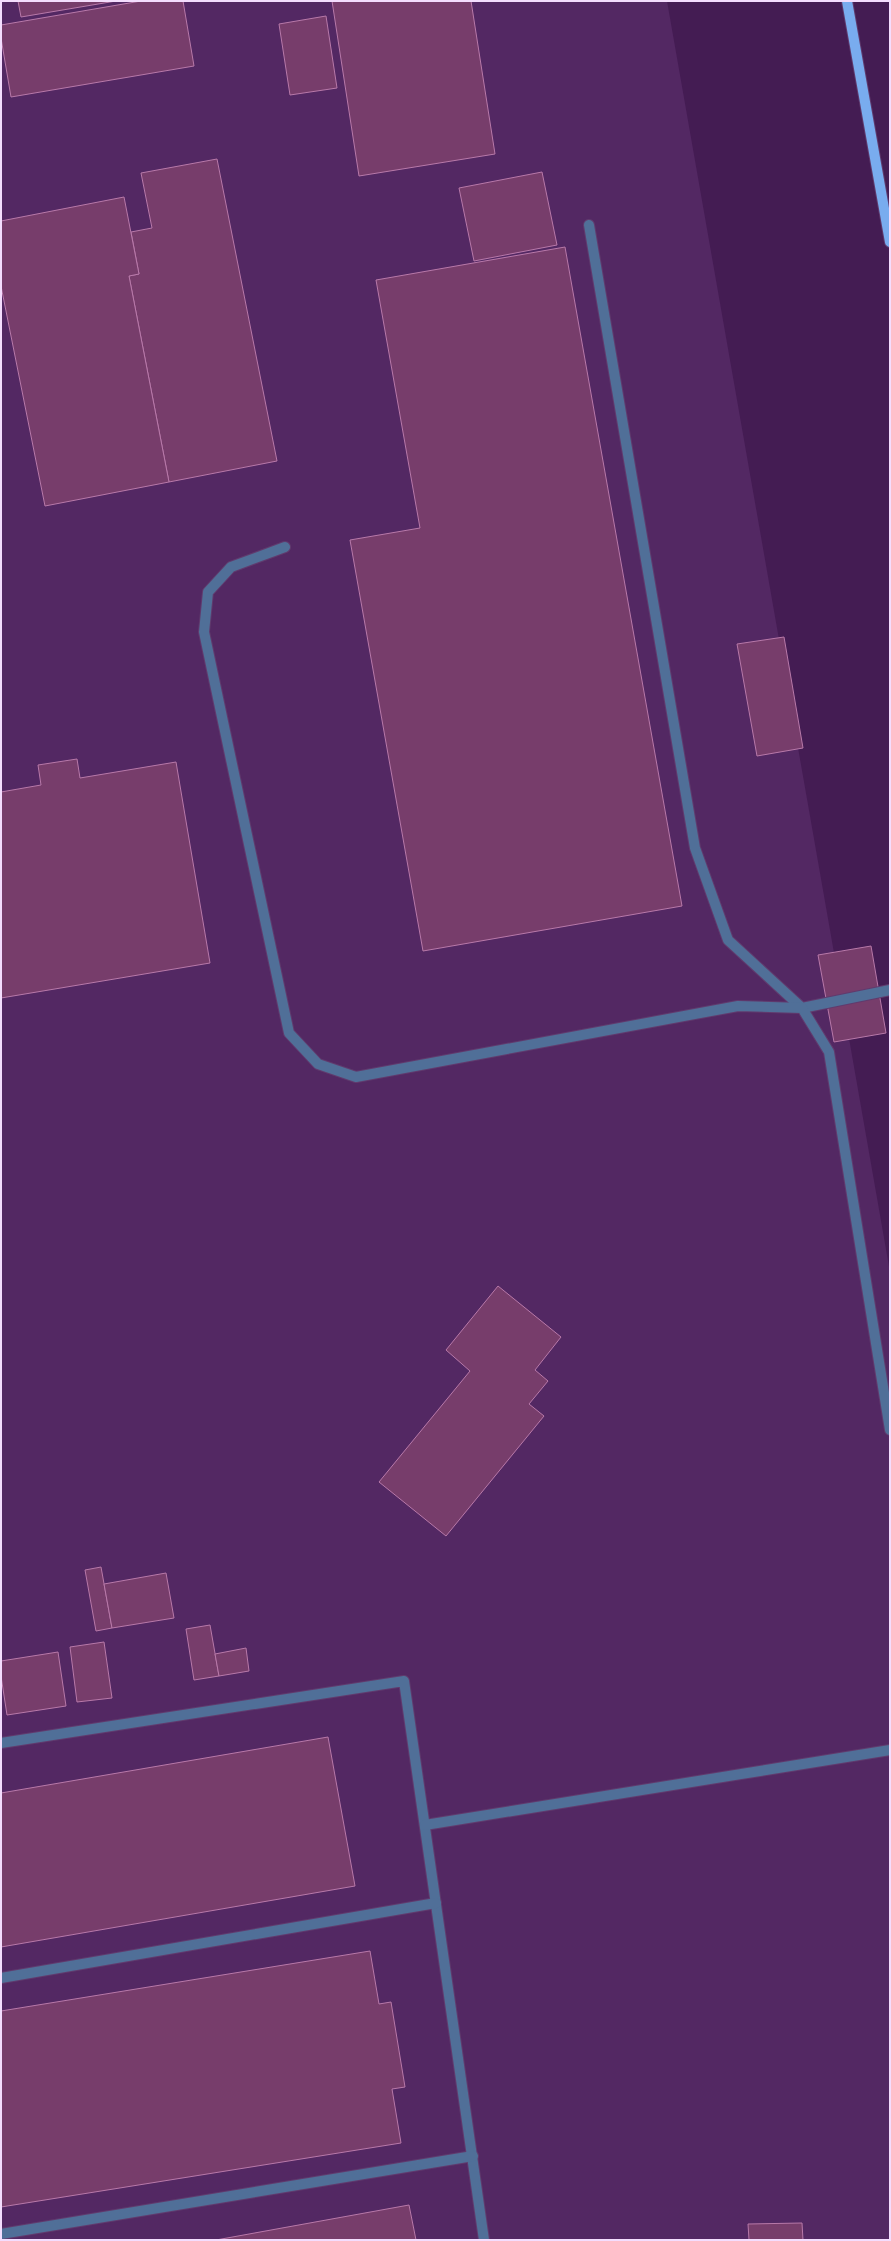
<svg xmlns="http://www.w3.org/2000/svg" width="891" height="2241" viewBox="0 0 891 2241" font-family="'IBM Plex Sans',sans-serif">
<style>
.built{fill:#532863}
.building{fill:#773d6b;stroke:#b879a9}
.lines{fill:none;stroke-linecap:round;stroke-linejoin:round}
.minor-casing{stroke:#603b6e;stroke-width:12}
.major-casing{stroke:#603b6e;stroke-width:12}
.minor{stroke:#506f98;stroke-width:10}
.major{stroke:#79acef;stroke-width:10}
</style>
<rect width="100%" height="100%" fill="#441c53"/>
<!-- built -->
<polygon class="built" points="1,1 667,1 890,1272 890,2240 1,2240"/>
<!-- building -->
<g class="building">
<polygon points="18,1 116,1 21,17"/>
<polygon points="141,1 183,1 194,66 11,97 1,38 1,25"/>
<polygon points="332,1 471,1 495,154 359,176"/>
<polygon points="326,16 337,88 290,95 279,24"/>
<polygon points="217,159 277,461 169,482 129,276 139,274 131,232 152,228 141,173"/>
<polygon points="542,172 557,245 474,261 459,188"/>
<polygon points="124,197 139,274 129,276 169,482 45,506 1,286 1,221"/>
<polygon points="565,247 682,906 423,951 350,540 420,528 376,280"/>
<polygon points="784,637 803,748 757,756 737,644"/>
<polygon points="77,759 80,778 176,762 210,963 1,998 1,792 41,785 38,765"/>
<polygon points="871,946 886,1033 834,1042 818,955"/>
<polygon points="498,1286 561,1337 535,1370 548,1381 529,1404 544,1416 446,1536 379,1482 470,1371 446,1350"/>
<polygon points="101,1567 112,1628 96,1631 85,1570"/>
<polygon points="166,1573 174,1618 112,1628 104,1584"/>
<polygon points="210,1625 219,1676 194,1680 186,1629"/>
<polygon points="104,1642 112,1698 77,1702 70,1647"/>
<polygon points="246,1648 249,1671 219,1676 215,1654"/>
<polygon points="58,1652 66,1706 7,1715 1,1676 1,1661"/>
<polygon points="328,1737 355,1886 1,1947 1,1793"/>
<polygon points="370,1951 379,2004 391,2002 405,2087 392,2089 401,2143 1,2207 1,2011"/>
<polygon points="409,2205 416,2240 216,2240"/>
<polygon points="802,2223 803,2240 749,2240 748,2224"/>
</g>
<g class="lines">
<defs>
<g id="minor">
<polyline points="589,225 695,848 728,940 802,1008 890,990"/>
<polyline points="285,547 231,567 208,592 204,632 289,1033 318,1064 356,1077 738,1006 802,1008 829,1052 890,1430"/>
<polyline points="1,1743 404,1681 484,2240"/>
<polyline points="425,1825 890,1750"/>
<polyline points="1,1978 436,1903"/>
<polyline points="1,2234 473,2156"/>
</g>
<polyline id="major" points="847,1 890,242"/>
</defs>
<!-- minor casing -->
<use href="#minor" class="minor-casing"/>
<!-- major casing -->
<use href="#major" class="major-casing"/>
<!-- minor -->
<use href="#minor" class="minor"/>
<!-- major -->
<use href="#major" class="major"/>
</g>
<!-- border -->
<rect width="891" height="2241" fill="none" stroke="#f4ddfe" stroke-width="4"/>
</svg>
